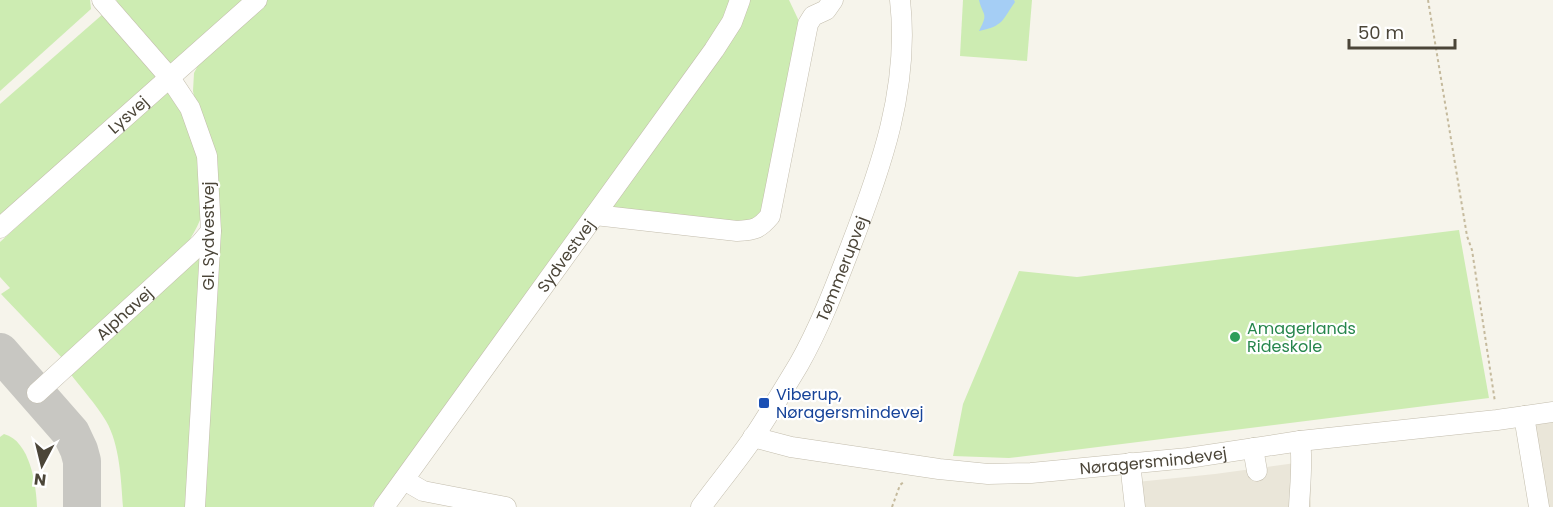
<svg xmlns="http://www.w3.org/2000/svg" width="1553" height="507" viewBox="0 0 1553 507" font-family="Poppins,sans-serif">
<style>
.residential{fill:#eae6d9}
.green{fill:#cdecb2}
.water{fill:#a5cef5}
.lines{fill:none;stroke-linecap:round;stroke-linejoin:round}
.taxiway{stroke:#c8c7c2;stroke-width:38}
.minor-casing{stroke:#c3bdad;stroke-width:21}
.path{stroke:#c5ba9d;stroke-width:2;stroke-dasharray:3 3;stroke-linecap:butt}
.minor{stroke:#fff;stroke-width:20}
.leisure-dot{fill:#2e9e5b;stroke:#fff;stroke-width:2}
.transit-dot{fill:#1a4fb4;stroke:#fff;stroke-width:2}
.labels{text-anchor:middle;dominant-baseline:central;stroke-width:4.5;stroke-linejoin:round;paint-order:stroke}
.street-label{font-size:16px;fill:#4b4538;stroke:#fff}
.leisure-label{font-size:16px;fill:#27864d;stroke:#fff;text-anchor:start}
.transit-label{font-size:16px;fill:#164399;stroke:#fff;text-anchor:start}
</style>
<rect width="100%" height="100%" fill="#f6f4eb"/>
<!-- residential -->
<g class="residential">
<polygon points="1553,422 1553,507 1545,507 1532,425"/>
<polygon points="1310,461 1311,507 1131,507 1127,483 1215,474"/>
</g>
<!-- green -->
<g class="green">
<polygon points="0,0 90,0 91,9 0,91"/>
<polygon points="117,0 247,0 171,68 113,4"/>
<polygon points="265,0 732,0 720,29 537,282 372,507 203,507 218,222 193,91 194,73 203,56"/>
<polygon points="748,0 789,0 798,19 799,39 765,217 758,223 606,210"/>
<polygon points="963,0 1032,0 1027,61 960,56"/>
<polygon points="103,14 159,74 0,219 0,104"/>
<path d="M169,90c21,30 37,77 35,114 -1,15 -11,30 -18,42l-122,114 -63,-66 9,-6 -10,-11v-35z"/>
<polygon points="1459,230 1489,398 1009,458 953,456 963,404 1019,271 1077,277"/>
<path d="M204,252l-16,255h-65c-2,-27 -3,-62 -17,-86 -10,-17 -25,-33 -37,-49z"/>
<path d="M4,434c26,7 32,50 33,73h-37v-70z"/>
</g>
<!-- water -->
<path class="water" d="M979,0h35l1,2c-13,18 -11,24 -36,29 10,-19 4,-14 0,-31z"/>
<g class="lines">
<!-- taxiway -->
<polyline class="taxiway" points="0,352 71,433 79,450 82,461 82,507"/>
<defs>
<g id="minor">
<polyline points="102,0 170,78 190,108 207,156 211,231 195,507"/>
<path d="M595,215l142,16c18,-1 22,-2 33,-15l38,-192 5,-8 13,-6 7,-10"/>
<path id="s1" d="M0,228l257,-228"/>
<path id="s2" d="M37,393l163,-149 11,-13"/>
<polyline points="1524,416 1539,507"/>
<path id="s3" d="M753,437l38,10 148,22 49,5 43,-1 157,-15 112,-17 197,-21 56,-8"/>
<polyline points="1253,448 1257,471"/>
<polyline points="1130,463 1135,507"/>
<polyline points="404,480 423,491 506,507"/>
<path id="s4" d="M384,507l330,-457 18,-28 8,-22"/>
<path id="s5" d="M701,507c17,-23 36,-46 52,-69 16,-24 31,-49 46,-74 21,-37 36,-77 51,-116 31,-80 60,-161 50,-248"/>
<path d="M1299,507c1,-22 4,-45 1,-66"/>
</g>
</defs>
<!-- minor casing -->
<use href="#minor" class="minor-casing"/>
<!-- path -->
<g class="path">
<polyline points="1428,0 1467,236 1472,250 1495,402"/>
<polyline points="892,507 900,485 905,481"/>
</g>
<!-- minor -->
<use href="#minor" class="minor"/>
</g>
<!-- markers -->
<circle class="leisure-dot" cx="1235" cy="337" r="6"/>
<rect class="transit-dot" x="758" y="397" width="12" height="12" rx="3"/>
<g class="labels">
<!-- street labels -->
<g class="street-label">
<text stroke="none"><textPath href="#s1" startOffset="171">Lysvej</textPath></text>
<text transform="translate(208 236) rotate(-90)">Gl. Sydvestvej</text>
<text stroke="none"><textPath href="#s4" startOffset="310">Sydvestvej</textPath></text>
<text stroke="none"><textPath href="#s5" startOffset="278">Tømmerupvej</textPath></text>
<text stroke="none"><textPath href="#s2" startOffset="118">Alphavej</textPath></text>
<text stroke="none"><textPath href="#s3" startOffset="404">Nøragersmindevej</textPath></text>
</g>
<!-- leisure labels -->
<g class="leisure-label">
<text x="1247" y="328">Amagerlands<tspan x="1247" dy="18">Rideskole</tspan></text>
</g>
<!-- transit labels -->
<g class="transit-label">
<text x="776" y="394">Viberup,<tspan x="776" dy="18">Nøragersmindevej</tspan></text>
</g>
</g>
<!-- north arrow -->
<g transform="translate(42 465) rotate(187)" stroke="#ffffff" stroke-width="4.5" paint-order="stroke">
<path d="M0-4.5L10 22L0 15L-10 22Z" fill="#4b4538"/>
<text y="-9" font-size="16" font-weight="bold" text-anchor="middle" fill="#4b4538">N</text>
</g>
<!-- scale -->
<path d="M1349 39v9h106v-9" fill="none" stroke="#4b4538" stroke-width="3"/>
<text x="1358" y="39" font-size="18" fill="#4b4538" stroke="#ffffff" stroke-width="4.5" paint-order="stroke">50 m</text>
</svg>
